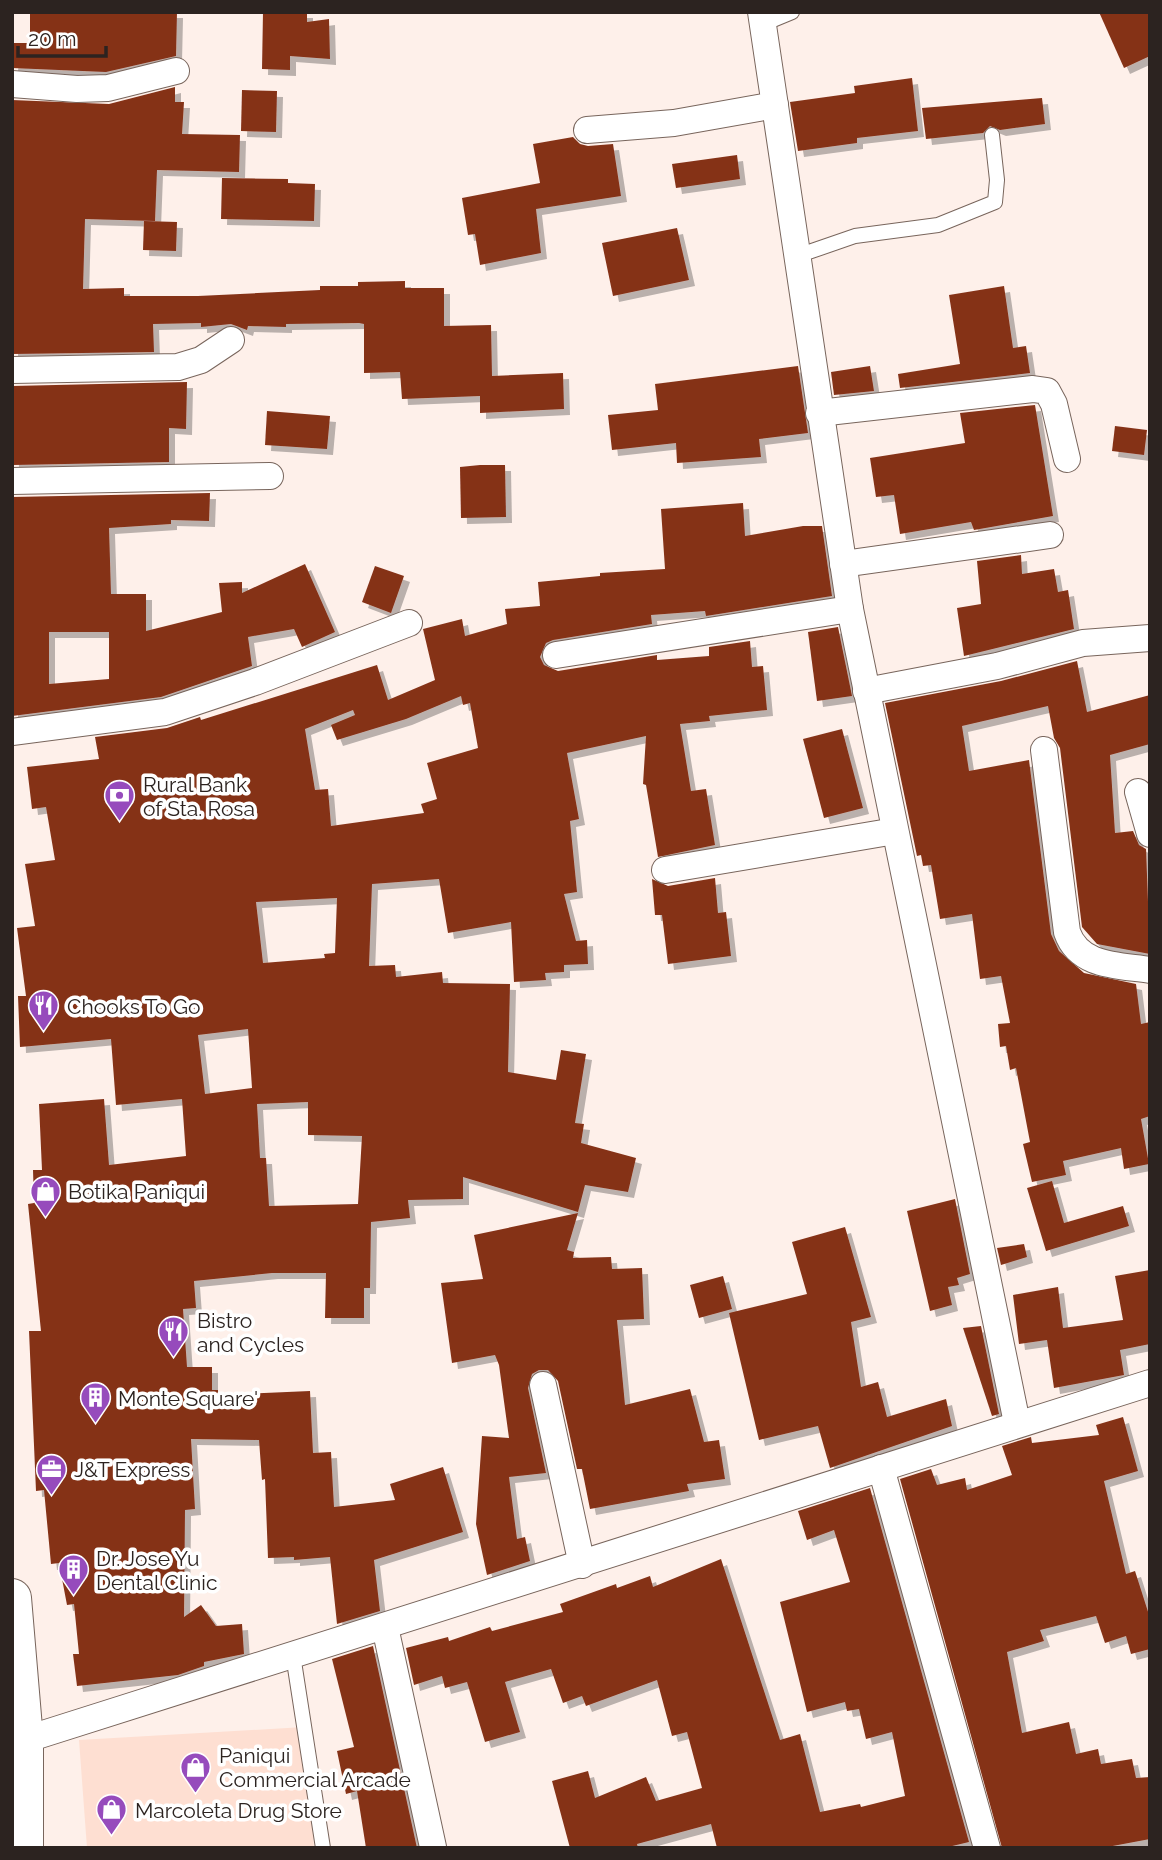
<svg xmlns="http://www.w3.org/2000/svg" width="1162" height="1860" viewBox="0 0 1162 1860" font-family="Raleway,sans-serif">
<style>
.built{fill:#fedfd2}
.building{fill:#853219;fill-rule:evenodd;filter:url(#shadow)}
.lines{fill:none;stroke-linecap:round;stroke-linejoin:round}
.service-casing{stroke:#78655c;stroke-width:16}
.minor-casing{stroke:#78655c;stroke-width:28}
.primary-casing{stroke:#78655c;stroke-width:40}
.service{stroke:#fff;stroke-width:14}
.minor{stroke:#fff;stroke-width:26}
.primary{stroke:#fff;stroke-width:38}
.labels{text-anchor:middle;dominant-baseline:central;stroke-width:7;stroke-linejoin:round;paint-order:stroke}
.poi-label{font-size:21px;fill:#2c2320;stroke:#fff;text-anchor:start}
</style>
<defs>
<filter id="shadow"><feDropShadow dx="6" dy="6" stdDeviation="0" flood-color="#0004"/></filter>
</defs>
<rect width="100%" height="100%" fill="#fef0ea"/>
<!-- built -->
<polygon class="built" points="304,1727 314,1848 87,1848 79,1740"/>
<!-- building -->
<g class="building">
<polygon points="30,12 177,12 176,56 106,72 12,68 13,43 30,43"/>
<polygon points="263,12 307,12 307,22 329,19 330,59 290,56 290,70 262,69"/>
<polygon points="1099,12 1150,12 1150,56 1124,68"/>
<polygon points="912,78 918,131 857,138 857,143 798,151 790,102 855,93 854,86"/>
<polygon points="175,87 175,102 184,102 182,134 240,135 239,172 157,170 155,221 85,219 83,289 124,288 124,296 198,296 320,290 320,286 358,286 358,282 405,281 405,288 444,288 444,326 491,325 492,376 563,373 564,409 480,413 480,396 402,399 400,372 364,373 364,324 359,323 286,324 286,327 248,326 247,330 231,324 201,327 201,323 153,324 154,352 12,354 12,100 109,104"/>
<polygon points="242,90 277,91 276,132 241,131"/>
<polygon points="1042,98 1045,124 1000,130 990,126 983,133 926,139 922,108"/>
<polygon points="573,137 580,144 588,146 613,144 621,196 536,209 541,253 480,265 475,234 468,235 462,198 540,183 533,144"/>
<polygon points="737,155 740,179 676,188 672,164"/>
<polygon points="222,178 288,179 288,183 315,184 314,221 221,219"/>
<polygon points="144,221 177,222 176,251 143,250"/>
<polygon points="677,228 689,280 613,296 602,243"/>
<polygon points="1004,286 1013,348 1026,346 1030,373 900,388 898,374 960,364 949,295"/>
<polygon points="798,366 808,433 759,439 761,457 677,463 676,443 612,450 608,415 658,410 655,384"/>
<polygon points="870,366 874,391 834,395 831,372"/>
<polygon points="187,382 186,429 169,428 169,462 13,465 12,386"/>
<polygon points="1035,405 1053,516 974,530 971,522 900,534 894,495 876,497 870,458 965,443 960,413"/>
<polygon points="267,411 330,416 327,449 265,445"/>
<polygon points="1115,426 1147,430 1144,455 1112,451"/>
<polygon points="480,465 505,465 506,517 461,518 460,467"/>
<path d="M210,493l-1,28 -38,-1v4l-62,4 2,66h35v37l76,-19 -3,-29 23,-1v11l63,-29 30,68 -33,15 -8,-18 -46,8 4,29 -91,31 -149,19v-219zM49,632h60v47l-60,5z"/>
<path d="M743,503l2,33 58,-10h19l10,70 -126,20 -1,-5 -54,4 1,9 -99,16 -7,3 -6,14 4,8 14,6 99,-16v5l52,-4v-9l41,-6 2,26 11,-1 4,44 -58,6 1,5 -30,3 11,67 15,-2 9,56 -57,12 -12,-72 -3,-1 3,-48 -79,17 12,66 -9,2 7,71 -13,2 12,47 11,-1 1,24 -24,1v7l-19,1 1,7 -32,2 -3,-60 -63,11 -9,-54 -67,5 -3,82 26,-1 1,12 46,-5 1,11 67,1 -2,88 48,8 5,-30 25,4 -11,69 9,1 -3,19 55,15 -8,34 -43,-7 -7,27 -115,-35v22l-55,1 2,18 -39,4 -1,66h-6v30h-39l1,-45h-54l-78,8 2,27 -13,1 4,58h25v23h6v5l92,-4 3,62 18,-1 3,55 61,-7 -5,-16 53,-17 20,65 -89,28 6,51 -43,13 -7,-67 -36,3v-3l-26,1 -3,-79 -3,1 -3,-40 -68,-1 4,70 -10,1 -1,107 17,-12 15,21 26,-2 2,30 -40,8v4l-26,9 -101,11 -4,-32h6l-5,-50 -7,1 -8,-42 -8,1 -7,-74 -8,1 -7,-160h12l-13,-127 6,-1 -1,-33h9l-3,-66 65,-5 5,66 77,-9 -4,-57 -66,6 -5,-66 -91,8 -2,-51h8l-9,-68 18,-2 -10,-62 30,-4 -9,-53 -14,2 -5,-42 72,-8 -4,-22 72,-9 33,-11 1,3 176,-55 11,35 47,-20 -12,-51 39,-10 3,17 42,-12 -2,-15 35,-3 -2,-24 62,-6v-3l65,-4 -4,-60zM461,696l2,9 7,-2 8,45 -51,15 10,36 -16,5 3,9 -93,13 -3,-37 -13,1 -10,-61 48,-19 2,5 -24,10 6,15 69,-21zM337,898l-2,55 -11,1 1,4 -62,5 -7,-61zM248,1029l4,59 -47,6 -7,-59zM308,1102v33l54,1 -4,68 -89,2 -3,-48h-6l-3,-54z"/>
<polygon points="1021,555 1022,574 1054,569 1058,592 1068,590 1074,629 964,656 957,608 981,604 977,561"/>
<polygon points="375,566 404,576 391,613 362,602"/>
<polygon points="838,627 852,696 817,701 808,632"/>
<polygon points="1077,661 1087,712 1150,695 1150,744 1110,755 1115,833 1133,831 1139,845 1146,849 1150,954 1097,944 1082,927 1060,748 1054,738 1048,706 962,726 969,771 1029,760 1051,934 1059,951 1084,973 1136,984 1141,1024 1150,1022 1150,1116 1141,1119 1149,1164 1124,1169 1121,1148 1063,1161 1066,1175 1032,1182 1023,1144 1030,1142 1016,1068 1010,1070 1006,1046 1000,1047 998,1024 1010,1023 1001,976 980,979 972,914 940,919 931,865 923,866 921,855 917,856 885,703 1001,681"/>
<polygon points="842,729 863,808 824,818 803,739"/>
<polygon points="715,878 718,913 726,912 731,956 668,964 662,915 655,915 652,879 668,886"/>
<polygon points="1052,1181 1064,1223 1123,1206 1129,1226 1046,1251 1027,1188"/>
<polygon points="955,1199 970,1274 957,1278 959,1285 948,1287 952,1305 930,1311 907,1211"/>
<polygon points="578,1213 567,1250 574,1252 573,1258 611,1257 612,1269 642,1268 644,1319 617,1320 625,1405 690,1389 704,1442 719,1440 725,1479 687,1484 689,1491 590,1509 582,1469 577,1469 558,1381 548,1370 539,1370 532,1374 528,1388 546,1473 509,1477 517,1539 525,1537 530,1561 487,1575 476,1524 482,1436 509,1438 499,1365 495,1355 452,1363 441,1283 483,1279 474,1235"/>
<polygon points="845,1227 871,1317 851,1322 861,1387 878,1382 887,1417 946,1399 952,1426 830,1468 818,1426 759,1440 729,1313 807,1294 792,1242"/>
<polygon points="1024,1244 1027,1257 1001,1265 997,1248"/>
<polygon points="1150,1270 1150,1344 1120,1350 1124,1375 1054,1388 1047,1340 1019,1344 1013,1295 1058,1287 1063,1328 1123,1320 1115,1276"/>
<polygon points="723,1276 732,1309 699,1318 690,1285"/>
<polygon points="981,1326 999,1414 992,1416 963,1328"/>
<polygon points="1123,1417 1138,1471 1104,1481 1126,1574 1135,1571 1150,1618 1150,1649 1131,1654 1126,1636 1105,1643 1096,1616 1040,1630 1044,1641 1007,1652 1022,1733 1069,1722 1076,1754 1098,1749 1101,1764 1132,1759 1136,1778 1150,1777 1150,1839 1102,1848 1002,1848 900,1479 931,1469 937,1485 965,1478 967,1490 1012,1475 1002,1446 1031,1437 1032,1443 1099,1435 1096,1425"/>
<polygon points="870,1488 969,1842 944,1848 717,1848 711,1824 637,1844 638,1848 570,1848 552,1781 588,1771 595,1798 646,1777 656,1801 702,1788 687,1732 672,1736 657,1680 586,1706 582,1696 563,1703 551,1669 505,1682 520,1732 485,1742 467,1682 445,1688 442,1676 414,1685 406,1648 448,1637 449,1641 490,1627 492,1631 563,1612 560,1604 616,1584 617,1588 650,1576 653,1587 721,1559 780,1740 800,1734 820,1812 860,1804 861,1807 905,1796 892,1732 866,1739 859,1709 847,1711 845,1702 807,1712 780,1602 850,1582 834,1530 807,1540 798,1511"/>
<polygon points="373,1646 417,1848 366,1848 357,1791 346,1794 337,1751 354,1747 332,1659"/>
</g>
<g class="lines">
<defs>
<g id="service">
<polyline points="763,24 792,12"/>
<polyline points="797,256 855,236 938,225 995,202 997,180 992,135"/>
<polyline points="293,1655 323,1848"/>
</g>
<g id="minor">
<polyline points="761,12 850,609 1017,1423"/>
<polyline points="12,84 77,89 108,88 176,71"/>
<polyline points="587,130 674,123 775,105"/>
<polyline points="12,370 178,367 201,360 231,340"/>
<polyline points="819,413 1033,389 1047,391 1054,404 1067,459"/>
<polyline points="12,481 270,476"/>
<polyline points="843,564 1050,535"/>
<polyline points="556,655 850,609"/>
<polyline points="866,691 997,666 1083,643 1150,638"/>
<polyline points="12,732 165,712 255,682 409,623"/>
<path d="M1044,750l23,182c12,35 51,33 83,38"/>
<polyline points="1138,792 1150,834"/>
<polyline points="665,870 895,831"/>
<polyline points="543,1385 582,1565"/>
<polyline points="881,1468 987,1848"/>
<polyline points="385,1627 433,1847"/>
<polyline points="24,1740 1150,1383"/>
</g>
<polyline id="primary" points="12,1598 24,1740 24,1848"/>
</defs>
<!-- service casing -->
<use href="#service" class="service-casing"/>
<!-- minor casing -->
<use href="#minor" class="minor-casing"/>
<!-- primary casing -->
<use href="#primary" class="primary-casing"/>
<!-- service -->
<use href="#service" class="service"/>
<!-- minor -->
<use href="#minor" class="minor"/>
<!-- primary -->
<use href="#primary" class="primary"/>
</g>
<!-- icons -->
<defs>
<symbol id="bank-pin" viewBox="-11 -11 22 30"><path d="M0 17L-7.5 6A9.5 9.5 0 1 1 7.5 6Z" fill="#964bbc" stroke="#fff"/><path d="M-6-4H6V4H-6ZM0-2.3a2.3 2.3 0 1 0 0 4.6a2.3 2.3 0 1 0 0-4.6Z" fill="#fff"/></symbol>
<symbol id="restaurant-pin" viewBox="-11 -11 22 30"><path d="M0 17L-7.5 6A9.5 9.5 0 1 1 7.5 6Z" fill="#964bbc" stroke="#fff"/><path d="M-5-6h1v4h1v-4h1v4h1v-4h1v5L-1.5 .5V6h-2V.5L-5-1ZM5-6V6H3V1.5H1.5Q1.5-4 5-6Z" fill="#fff"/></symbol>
<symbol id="shop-pin" viewBox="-11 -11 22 30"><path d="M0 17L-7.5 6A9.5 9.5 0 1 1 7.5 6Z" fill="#964bbc" stroke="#fff"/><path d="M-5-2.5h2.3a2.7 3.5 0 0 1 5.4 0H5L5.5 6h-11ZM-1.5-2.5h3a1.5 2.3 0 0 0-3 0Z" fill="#fff"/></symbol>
<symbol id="building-pin" viewBox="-11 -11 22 30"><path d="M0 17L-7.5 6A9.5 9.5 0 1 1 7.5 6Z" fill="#964bbc" stroke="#fff"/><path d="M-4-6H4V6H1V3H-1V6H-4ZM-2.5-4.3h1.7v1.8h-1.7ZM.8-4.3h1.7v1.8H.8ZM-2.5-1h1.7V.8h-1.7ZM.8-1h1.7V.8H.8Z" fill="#fff"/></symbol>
<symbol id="office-pin" viewBox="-11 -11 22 30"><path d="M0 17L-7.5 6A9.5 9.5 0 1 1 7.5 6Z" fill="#964bbc" stroke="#fff"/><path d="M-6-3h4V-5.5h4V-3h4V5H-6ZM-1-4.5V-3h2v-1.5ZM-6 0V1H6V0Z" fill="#fff"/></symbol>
</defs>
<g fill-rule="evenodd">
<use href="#bank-pin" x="102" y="778" width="35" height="47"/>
<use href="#restaurant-pin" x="26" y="988" width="35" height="47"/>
<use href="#shop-pin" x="28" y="1174" width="35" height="47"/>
<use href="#restaurant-pin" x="156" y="1314" width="35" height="47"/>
<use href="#building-pin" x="78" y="1380" width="35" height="47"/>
<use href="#office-pin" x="34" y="1452" width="35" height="47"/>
<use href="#building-pin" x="56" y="1552" width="35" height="47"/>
<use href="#shop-pin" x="178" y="1750" width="35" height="47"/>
<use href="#shop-pin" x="94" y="1792" width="35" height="47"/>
</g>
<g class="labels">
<!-- poi labels -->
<g class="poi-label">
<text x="143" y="784">Rural Bank<tspan x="143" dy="24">of Sta. Rosa</tspan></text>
<text x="67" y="1006">Chooks To Go</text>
<text x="68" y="1191">Botika Paniqui</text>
<text x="197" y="1320">Bistro<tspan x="197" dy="24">and Cycles</tspan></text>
<text x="118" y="1398">Monte Square'</text>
<text x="74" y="1469">J&amp;T Express</text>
<text x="96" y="1558">Dr. Jose Yu<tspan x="96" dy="24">Dental Clinic</tspan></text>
<text x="219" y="1755">Paniqui<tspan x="219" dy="24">Commercial Arcade</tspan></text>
<text x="135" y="1810">Marcoleta Drug Store</text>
</g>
</g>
<!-- border -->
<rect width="1162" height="1860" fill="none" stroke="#2c2320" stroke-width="28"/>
<!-- scale -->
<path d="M18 46v10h88v-10" fill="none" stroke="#2c2320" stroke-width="3.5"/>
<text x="28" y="46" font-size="21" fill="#2c2320" stroke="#ffffff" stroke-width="5" paint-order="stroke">20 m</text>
</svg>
